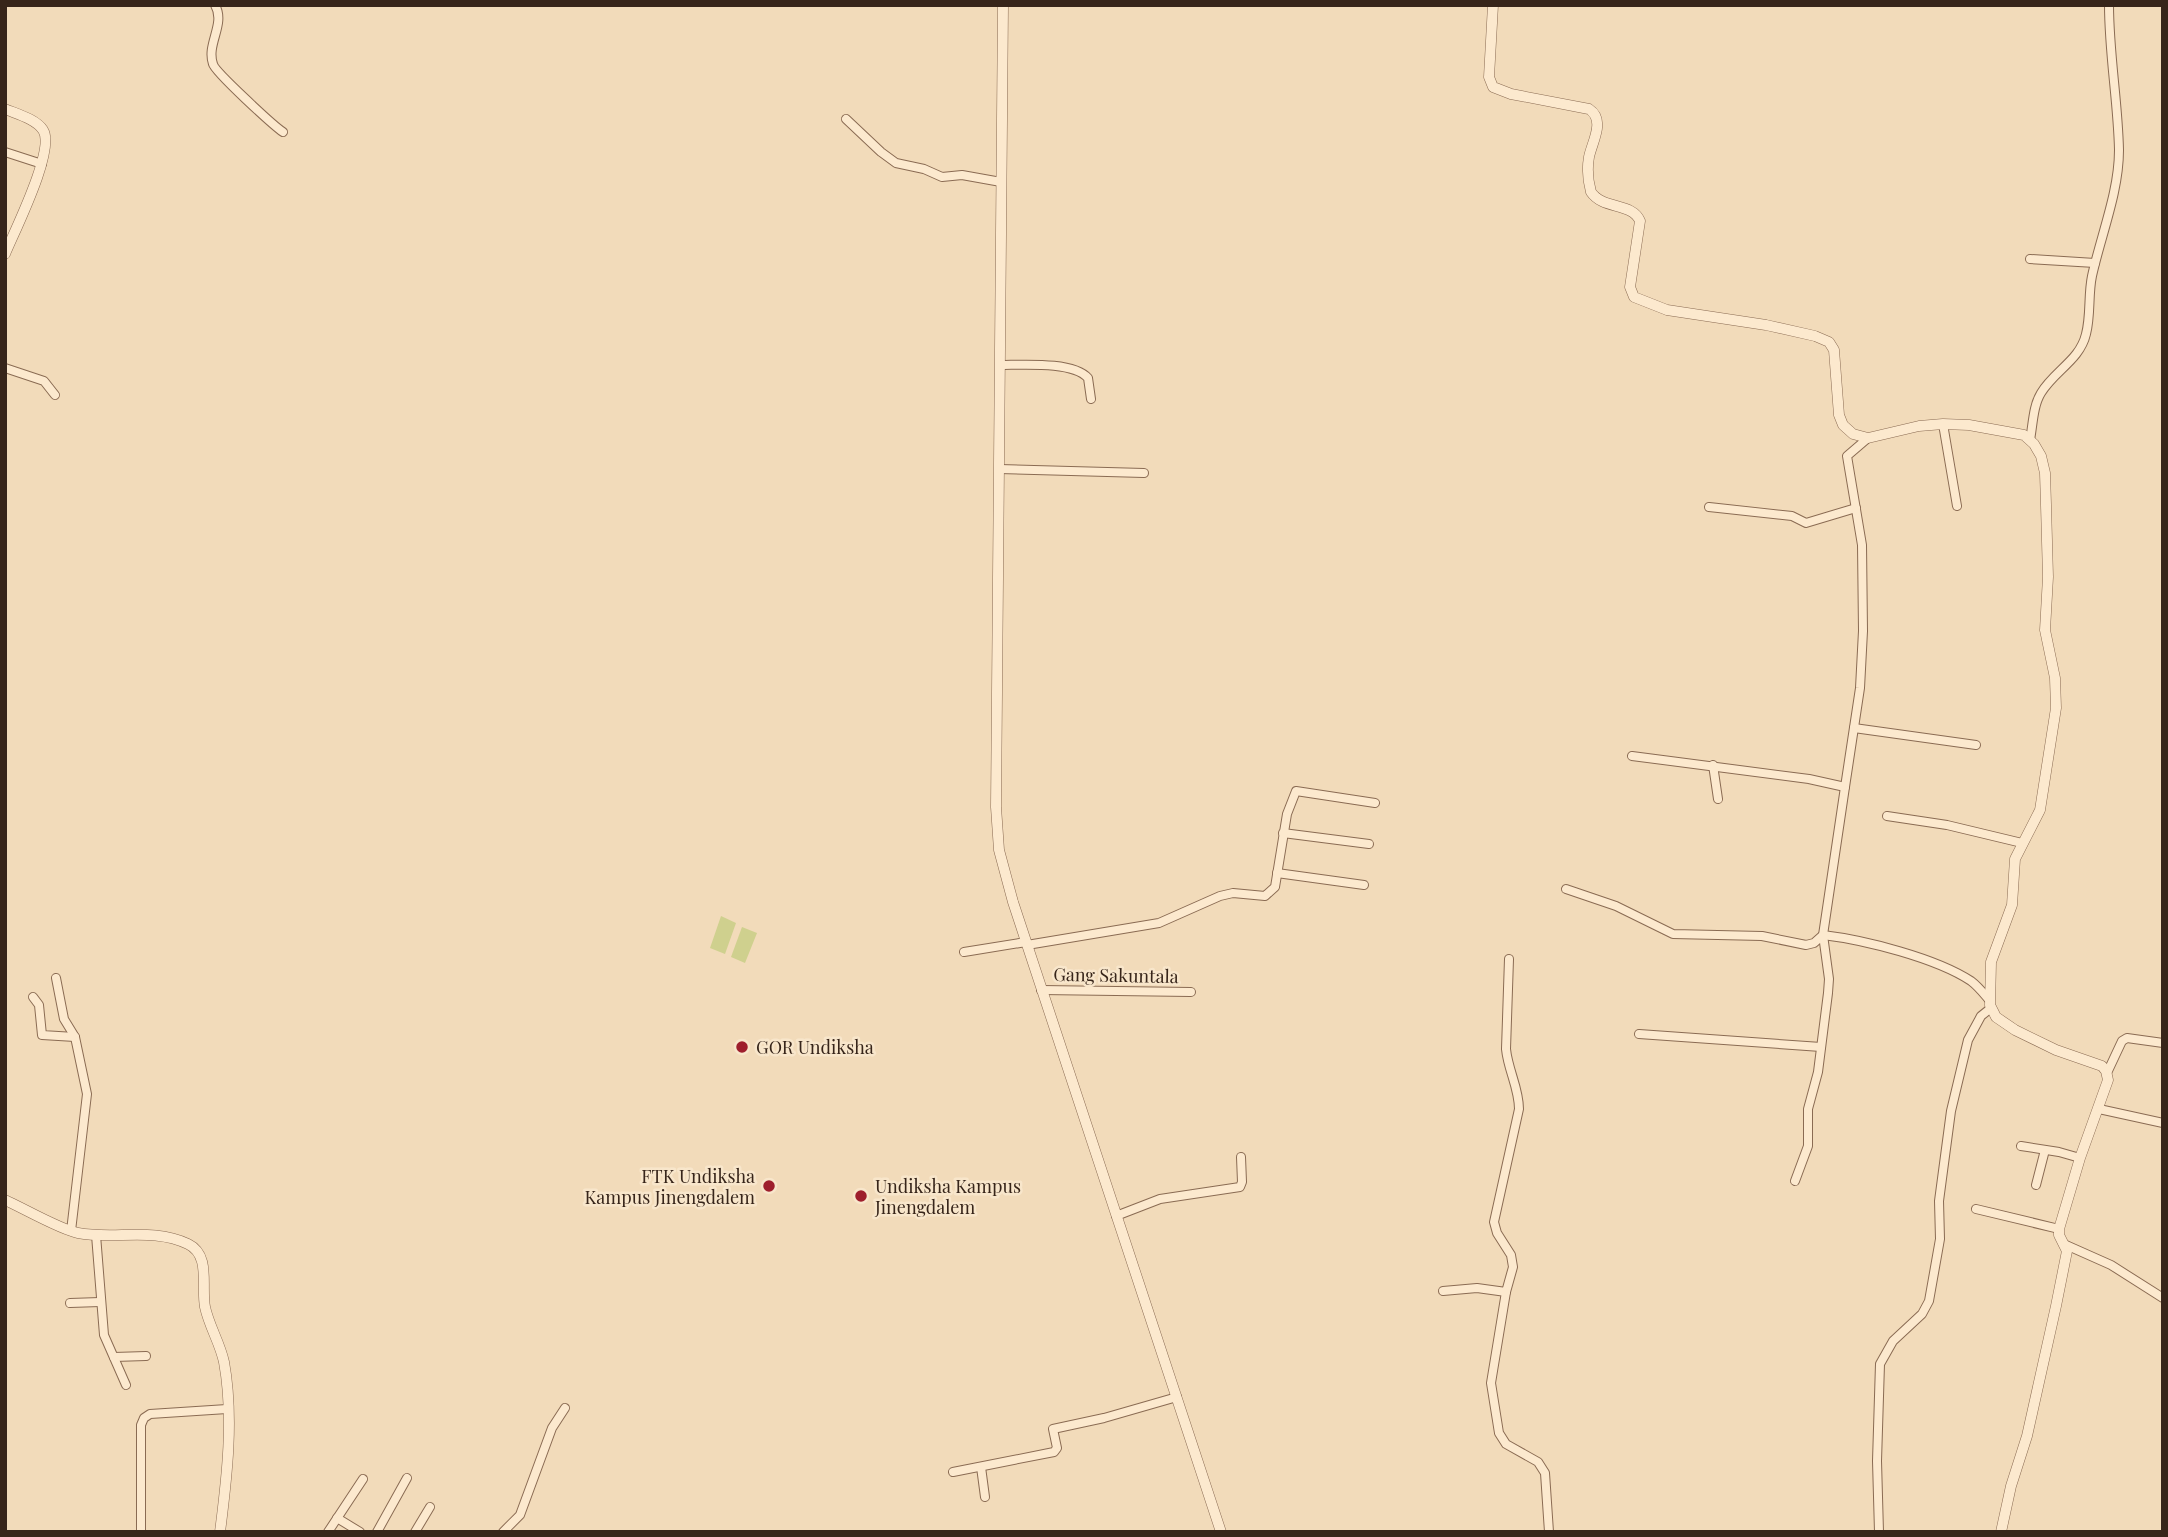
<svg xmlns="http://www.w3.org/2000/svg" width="2168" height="1537" viewBox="0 0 2168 1537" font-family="'Playfair Display',serif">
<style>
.green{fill:#cfd08e}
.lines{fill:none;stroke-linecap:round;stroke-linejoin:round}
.minor-casing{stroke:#8a6b53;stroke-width:10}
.tertiary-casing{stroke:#8a6b53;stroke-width:11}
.minor{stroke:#fce9ce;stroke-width:8}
.tertiary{stroke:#fce9ce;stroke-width:10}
.poi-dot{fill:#9e1e2c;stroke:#f8e6cb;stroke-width:2.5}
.labels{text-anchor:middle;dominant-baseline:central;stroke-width:5;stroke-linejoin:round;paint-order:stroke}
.street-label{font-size:18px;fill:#37251a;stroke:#f8e6cb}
.poi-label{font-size:18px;fill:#37251a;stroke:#f8e6cb;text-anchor:start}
</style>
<rect width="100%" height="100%" fill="#f2dbba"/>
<!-- green -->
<g class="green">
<polygon points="721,916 736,923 725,954 710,948"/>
<polygon points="742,927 757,933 745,963 731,957"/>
</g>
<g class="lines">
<defs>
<g id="minor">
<path d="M215,5c11,19 -9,39 -2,59 2,8 61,62 70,68"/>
<polyline points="846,119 881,152 896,163 924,169 942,177 962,175 1001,182"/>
<polyline points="5,152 42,164"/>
<polyline points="2030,259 2095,263"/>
<path d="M1000,365c22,0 73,-4 88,13l3,21"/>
<polyline points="5,368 44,381 55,395"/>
<polyline points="1943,424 1957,506"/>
<path d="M2030,440c3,-16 3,-34 11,-47 13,-22 39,-33 45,-59 5,-19 2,-39 6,-58 9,-41 27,-84 27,-126 -1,-48 -10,-96 -10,-145"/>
<polyline points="999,469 1144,473"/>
<polyline points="1709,507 1792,516 1806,523 1856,508"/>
<polyline points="1854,728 1976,745"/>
<polyline points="1632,756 1809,779 1845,787 1823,935 1829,979 1828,993 1818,1072 1808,1109 1808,1146 1795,1181"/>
<polyline points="1713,765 1718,799"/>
<polyline points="1845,787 1860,688 1863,631 1862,545 1847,456 1868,438"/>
<polyline points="1887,816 1947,825 2022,843"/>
<polyline points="1283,833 1369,844"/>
<polyline points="1277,873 1364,885"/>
<path d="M1566,889l50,17 57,28 89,2 44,9 8,-2 9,-8c42,5 113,23 148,46 8,6 13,13 19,20"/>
<polyline points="1027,945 1159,923 1220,896 1233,893 1265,896 1275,887 1287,814 1296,791 1375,803"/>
<polyline points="964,952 1026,942"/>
<path d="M1509,959l-3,90c2,21 13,39 13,60l-25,113 3,11 14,22 2,12 -7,25 -15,91 8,50 7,11 32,18 7,11 4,59"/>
<polyline points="56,978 64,1019 75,1037 87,1094 71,1231"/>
<polyline points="1041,990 1191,992"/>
<polyline points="33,997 39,1005 42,1035 75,1037"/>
<polyline points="1639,1034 1821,1047"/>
<polyline points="2107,1073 2122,1041 2127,1038 2163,1043"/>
<polyline points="2099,1109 2163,1123"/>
<polyline points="2021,1146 2059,1152 2080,1158"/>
<polyline points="2036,1185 2045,1150"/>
<polyline points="1976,1209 2059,1229"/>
<polyline points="1116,1216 1160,1199 1240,1187 1242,1182 1241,1157"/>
<polyline points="96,1235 104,1335 126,1385"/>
<polyline points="2066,1245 2111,1265 2163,1298"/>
<polyline points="1443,1291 1477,1288 1506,1292"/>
<polyline points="70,1303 100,1302"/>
<polyline points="114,1357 146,1356"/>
<polyline points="981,1467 985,1497"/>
<polyline points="953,1472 1054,1452 1057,1448 1053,1429 1104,1418 1177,1397"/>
<polyline points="337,1518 360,1532"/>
<polyline points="141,1532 141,1425 144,1418 150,1414 227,1409"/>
<polyline points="328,1532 363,1479"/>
<polyline points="377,1532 407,1478"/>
<polyline points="415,1532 430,1507"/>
<polyline points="503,1532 520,1515 552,1428 565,1408"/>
<polyline points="1879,1532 1877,1461 1880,1364 1893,1341 1922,1314 1929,1301 1940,1239 1939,1201 1951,1111 1968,1040 1981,1016 1991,1008"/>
</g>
<g id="tertiary">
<polyline points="1003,5 996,807 999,850 1013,902 1221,1532"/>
<path d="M1493,5l-4,72 4,10 18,7 78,15c17,11 3,33 0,48 -2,11 -1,24 2,35 12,18 41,10 49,29l-10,66 4,10 33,13 99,15 49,11 14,6 5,8 5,65 4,10 10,9 15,4 51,-12 24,-2 26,1 55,10 10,9 7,12 4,17 1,32 2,72 -3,53 10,48 1,30 -16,102 -25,49 -3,46 -21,57 -1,43 6,12 19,13 41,20 46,16 4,5 2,9 -28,78 -21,71v6l8,16 -11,55 -29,130 -16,50 -10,46"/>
<path d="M5,109c12,5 31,10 38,21 13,19 -29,102 -38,124"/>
<path d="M5,1200c18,8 56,30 73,33 36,7 75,-6 110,11 23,11 13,42 17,63 4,19 15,36 19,55 10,55 3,115 -4,170"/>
</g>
</defs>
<!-- minor casing -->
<use href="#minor" class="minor-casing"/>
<!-- tertiary casing -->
<use href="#tertiary" class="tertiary-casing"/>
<!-- minor -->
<use href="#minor" class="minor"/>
<!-- tertiary -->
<use href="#tertiary" class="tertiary"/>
</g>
<!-- markers -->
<g class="poi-dot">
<circle cx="742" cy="1047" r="7"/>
<circle cx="769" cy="1186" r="7"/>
<circle cx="861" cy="1196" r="7"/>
</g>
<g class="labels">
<!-- street labels -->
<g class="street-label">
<text transform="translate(1116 975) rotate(1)">Gang Sakuntala</text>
</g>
<!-- poi labels -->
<g class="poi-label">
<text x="756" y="1047">GOR Undiksha</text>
<text x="755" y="1176" text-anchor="end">FTK Undiksha<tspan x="755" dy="21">Kampus Jinengdalem</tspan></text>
<text x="875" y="1186">Undiksha Kampus<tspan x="875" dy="21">Jinengdalem</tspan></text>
</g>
</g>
<!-- border -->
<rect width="2168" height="1537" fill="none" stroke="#37251a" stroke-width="14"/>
</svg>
